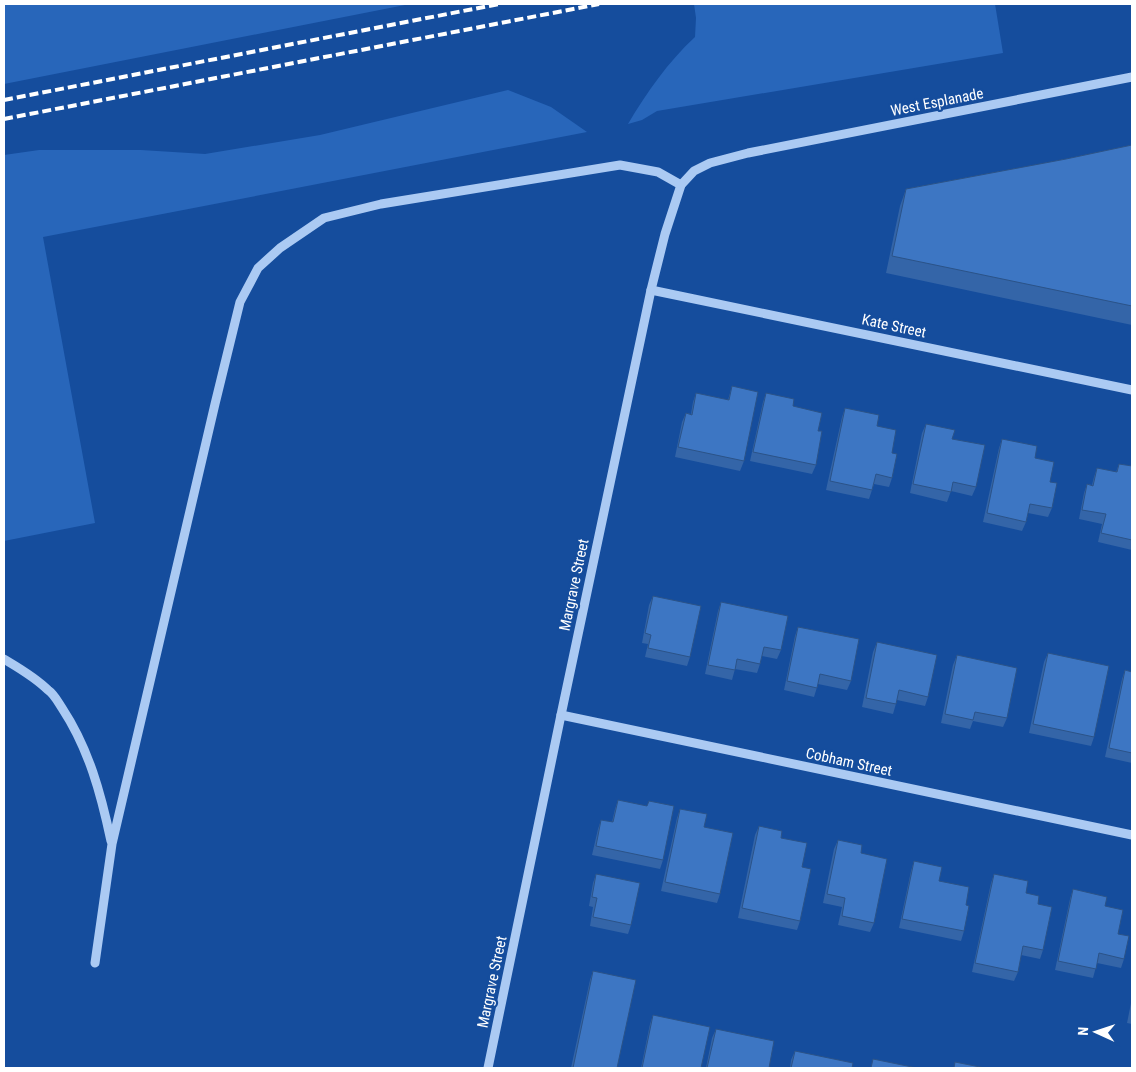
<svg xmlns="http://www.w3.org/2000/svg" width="1136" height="1072" viewBox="0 0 1136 1072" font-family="'Roboto Condensed',sans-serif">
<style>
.grass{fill:#2866ba}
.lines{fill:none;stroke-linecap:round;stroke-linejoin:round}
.minor{stroke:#abcaf3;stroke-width:9}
.rail{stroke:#fff;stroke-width:4;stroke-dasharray:9 4;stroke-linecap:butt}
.wall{fill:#3465a8}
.building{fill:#3d76c3;stroke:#2b5388}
.labels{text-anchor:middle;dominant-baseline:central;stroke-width:4.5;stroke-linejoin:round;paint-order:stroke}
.street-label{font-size:15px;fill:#fff;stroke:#154d9d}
</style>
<rect width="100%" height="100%" fill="#154d9d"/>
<!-- grass -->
<g class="grass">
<polygon points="4,4 410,4 4,84"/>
<path d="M694,4h301l8,49 -346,58 -15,9 -14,4c19,-32 40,-62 67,-87l1,-19z"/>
<polygon points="508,90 551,107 587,132 43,237 95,523 4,541 4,155 39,150 141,150 205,154 320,135"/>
</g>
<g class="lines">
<!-- minor -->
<g class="minor">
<polyline points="651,290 1132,390"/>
<path d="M4,659c15,9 31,18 44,31 6,4 10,12 14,18 27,41 39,86 49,133"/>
<polyline points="561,715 1132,835"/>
<polyline points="95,963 112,844 215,404 240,302 258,268 280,248 324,218 381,204 620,165 658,172 681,185"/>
<polyline points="488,1068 561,715 651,290 665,234 681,185 694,171 710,163 748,153 1132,77"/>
</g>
<!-- rail -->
<g class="rail">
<polyline points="4,100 499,4"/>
<polyline points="4,119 599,4"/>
</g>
</g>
<!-- wall -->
<g class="wall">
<polygon points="1132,145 1132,325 886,273 900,206 906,189 1066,159"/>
<polygon points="732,386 744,461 740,471 675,457 682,422 686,413 691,414 693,402 696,393 728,400"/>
<polygon points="766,393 793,406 818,431 816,465 812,474 750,461 763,402"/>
<polygon points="845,408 877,426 892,453 892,478 889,487 874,484 869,499 826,490 842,417"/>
<polygon points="926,424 952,439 976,487 972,496 951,491 947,502 910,493 922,433"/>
<polygon points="1002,439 1035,458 1050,482 1052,508 1048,517 1028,513 1026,522 1022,531 983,522 999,448"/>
<polygon points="1119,464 1132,466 1132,550 1098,542 1102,524 1079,519 1084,493 1087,484 1092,485 1094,477 1097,468 1116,472"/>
<polygon points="653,596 690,657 687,666 645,657 648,644 642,643 649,605"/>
<polygon points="721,602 781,650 777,659 762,656 760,664 757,673 735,669 732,680 705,674 718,611"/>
<polygon points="798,627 851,681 847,690 818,684 814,697 784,690 795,636"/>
<polygon points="877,642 928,697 925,706 897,700 893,714 862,707 873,652"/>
<polygon points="1048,653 1094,737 1091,746 1029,733 1044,662"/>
<polygon points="957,655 1007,718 1003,727 973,721 970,729 941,723 953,665"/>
<polygon points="1125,670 1132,672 1132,763 1105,757 1122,679"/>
<polygon points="618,800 663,860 660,869 592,855 598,829 601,820 612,822 615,809"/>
<polygon points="680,809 704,827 720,894 717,903 661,891 677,818"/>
<polygon points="759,826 781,838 802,867 800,921 797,930 738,918 755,835"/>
<polygon points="838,840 861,853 874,923 870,932 838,925 842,907 823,903 834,849"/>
<polygon points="914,861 939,881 966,905 964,931 961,941 899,928 911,871"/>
<polygon points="596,874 631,925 628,934 590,926 593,907 589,906 593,883"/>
<polygon points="994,874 1026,893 1038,904 1043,950 1040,959 1021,955 1018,972 1014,981 972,972 991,883"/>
<polygon points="1073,889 1105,906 1118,934 1124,959 1121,968 1097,963 1093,978 1055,970 1070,899"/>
<polygon points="593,971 617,1068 571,1068 590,980"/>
<polygon points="1132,998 1132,1024 1127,1023"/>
<polygon points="653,1015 701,1068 641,1068 650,1024"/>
<polygon points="716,1029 769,1068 706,1068 712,1038"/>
<polygon points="795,1051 852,1068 790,1068 791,1060"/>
</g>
<!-- building -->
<g class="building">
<polygon points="1132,145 1132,306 892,256 906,189 1066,159"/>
<polygon points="732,386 758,392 744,461 678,447 686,413 692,415 696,393 729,400"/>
<polygon points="766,393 794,399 793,406 822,413 818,431 822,431 816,465 753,452"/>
<polygon points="845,408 879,415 877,426 896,430 892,453 897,454 892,478 876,474 872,490 830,481"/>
<polygon points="926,424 955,430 952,439 985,445 976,487 953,482 951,492 913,484"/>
<polygon points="1002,439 1037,446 1035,458 1054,462 1050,482 1057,483 1052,508 1030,504 1026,522 987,513"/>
<polygon points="1119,464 1132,466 1132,540 1101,533 1106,514 1082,510 1087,484 1093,486 1097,468 1117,472"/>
<polygon points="653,596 701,606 690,657 648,648 651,635 645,633"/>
<polygon points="721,602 788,616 781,650 764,647 760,664 737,659 735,670 708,665"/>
<polygon points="798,627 859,639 851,681 820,674 817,688 787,681"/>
<polygon points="877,642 937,655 928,697 899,690 896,704 866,698"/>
<polygon points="1048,653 1109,666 1094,737 1033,724"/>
<polygon points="957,655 1017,668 1007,718 975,712 973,720 945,714"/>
<polygon points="1125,670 1132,672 1132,753 1109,748"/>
<polygon points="618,800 647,806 649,801 674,806 663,860 596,846 601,820 613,822"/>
<polygon points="680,809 707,814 704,827 733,833 720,894 665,882"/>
<polygon points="759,826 782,831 781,838 807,843 802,867 811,869 800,921 742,908"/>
<polygon points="838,840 862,845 861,853 887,859 874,923 842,916 845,898 827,894"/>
<polygon points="914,861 942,867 939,881 969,887 966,905 969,906 964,931 902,919"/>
<polygon points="596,874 640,883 631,925 593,917 597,898 592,897"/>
<polygon points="994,874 1028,881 1026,893 1039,896 1038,904 1052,907 1043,950 1023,946 1018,972 975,963"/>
<polygon points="1073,889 1107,897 1105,906 1123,910 1118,934 1129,936 1124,959 1099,953 1096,969 1058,961"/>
<polygon points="593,971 636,980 617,1068 573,1068"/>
<polygon points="653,1015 710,1027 701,1068 642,1068"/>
<polygon points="716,1029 774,1041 769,1068 707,1068"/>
<polygon points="795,1051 853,1063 852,1068 791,1068"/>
<polygon points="873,1059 917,1068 871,1068"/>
<polygon points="955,1062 985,1068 954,1068"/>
</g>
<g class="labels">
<!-- street labels -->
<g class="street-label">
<text transform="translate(937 102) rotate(-11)">West Esplanade</text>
<text transform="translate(894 326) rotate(12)">Kate Street</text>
<text transform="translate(574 585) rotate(-78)">Margrave Street</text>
<text transform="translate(849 762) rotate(12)">Cobham Street</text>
<text transform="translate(492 982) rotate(-78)">Margrave Street</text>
</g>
</g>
<!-- border -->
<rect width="1136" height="1072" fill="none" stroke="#ffffff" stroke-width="10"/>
<!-- north arrow -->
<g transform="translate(1096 1032) rotate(273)" stroke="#154d9d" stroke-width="4" paint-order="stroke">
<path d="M0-4L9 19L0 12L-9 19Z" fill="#ffffff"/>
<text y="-8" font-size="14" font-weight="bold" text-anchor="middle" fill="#ffffff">N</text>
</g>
</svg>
